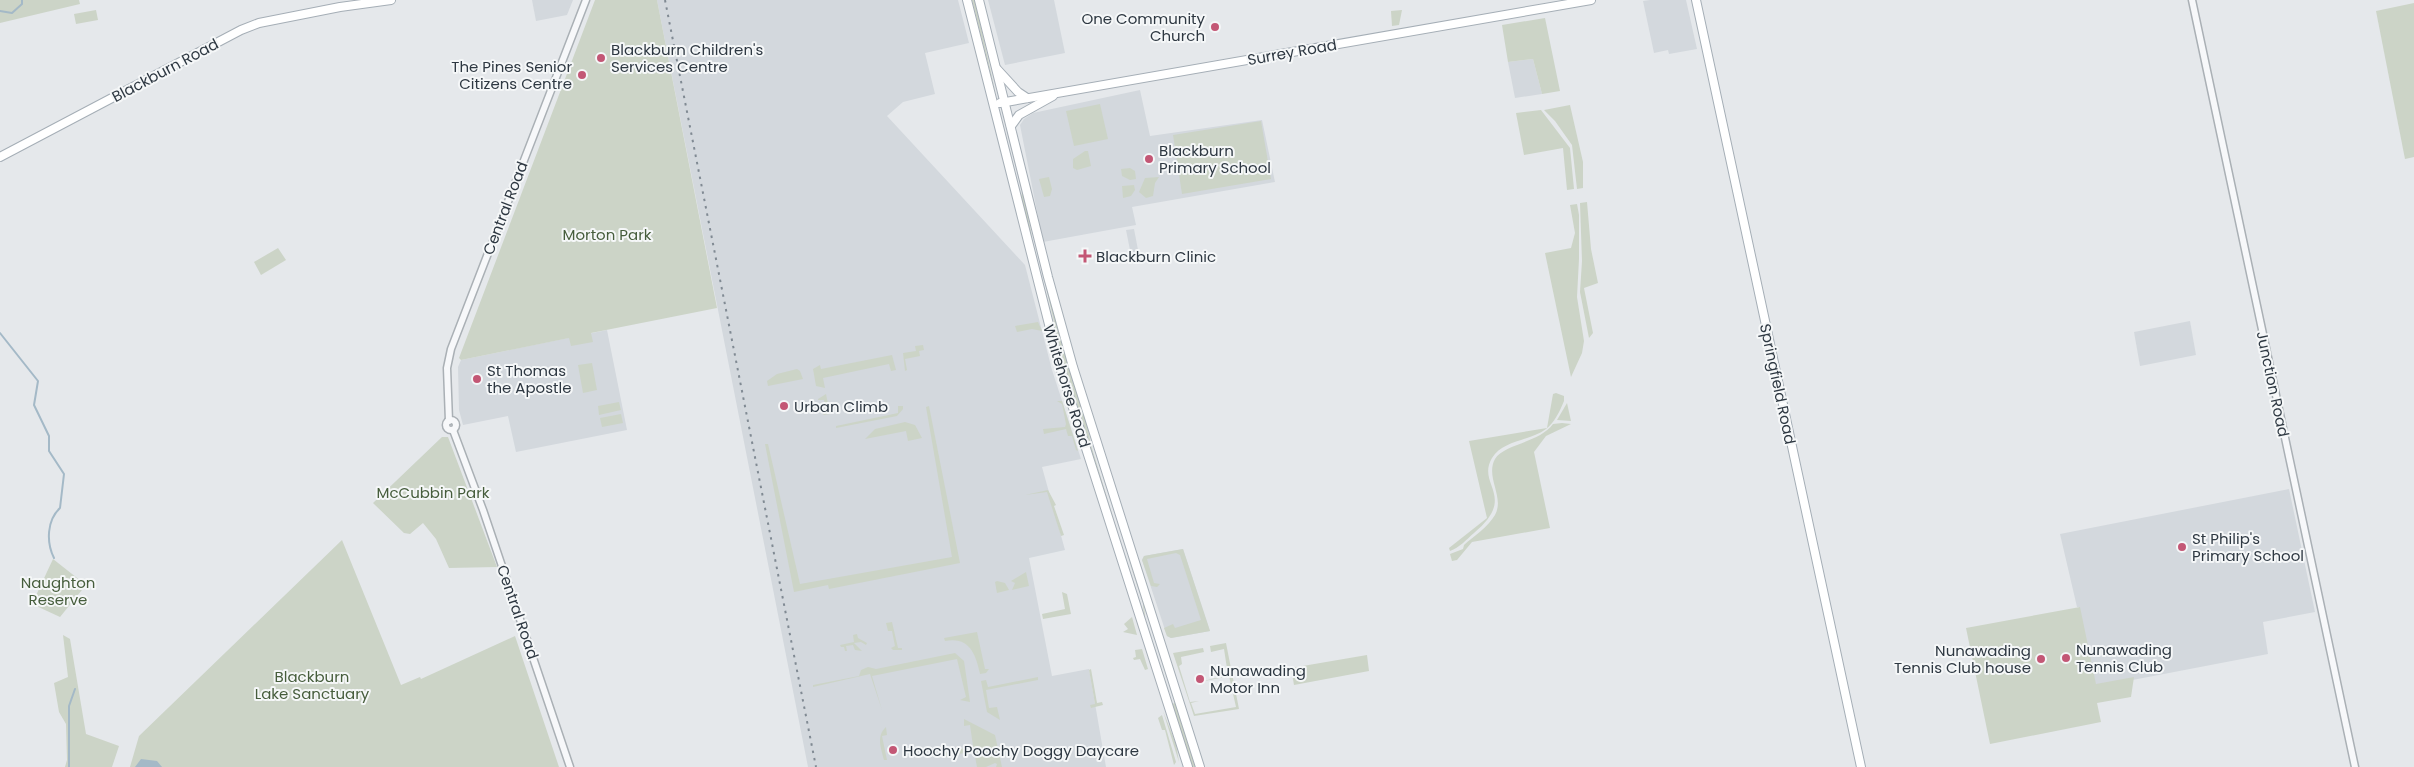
<svg xmlns="http://www.w3.org/2000/svg" width="2414" height="767" viewBox="0 0 2414 767" font-family="Poppins,sans-serif">
<style>
.built{fill:#d3d8dd}
.green{fill:#ccd4c7}
.water{fill:#a4b9c7}
.lines{fill:none;stroke-linecap:round;stroke-linejoin:round}
.stream{stroke:#a4b9c7;stroke-width:2}
.minor-casing{stroke:#aab0b5;stroke-width:9}
.major-casing{stroke:#a5aeb6;stroke-width:10}
.minor{stroke:#f7f8fa;stroke-width:6}
.major{stroke:#fff;stroke-width:8}
.rail{stroke:#808a93;stroke-width:2;stroke-dasharray:2.5 5;stroke-linecap:butt}
.poi-dot{fill:#c35775;stroke:#f5f7f8;stroke-width:2}
.labels{text-anchor:middle;dominant-baseline:central;stroke-width:4;stroke-linejoin:round;paint-order:stroke}
.poi-label{font-size:15px;fill:#2e3842;stroke:#f5f7f8;text-anchor:start}
.street-label{font-size:15px;fill:#2e3842;stroke:#f5f7f8}
.park-label{font-size:15px;fill:#465d3c;stroke:#f5f7f8}
</style>
<rect width="100%" height="100%" fill="#e5e8eb"/>
<!-- built -->
<g class="built">
<polygon points="532,0 573,0 567,15 536,21"/>
<polygon points="657,0 958,0 969,43 925,53 935,94 903,102 887,116 1025,265 1052,370 1081,459 1042,467 1065,550 1029,558 1052,676 1089,669 1106,767 808,767"/>
<polygon points="988,0 1054,0 1065,53 1005,65"/>
<polygon points="1650,0 1686,0 1697,49 1669,54 1668,50 1654,53 1643,1"/>
<polygon points="1533,59 1542,94 1515,98 1508,62"/>
<polygon points="1140,90 1150,136 1262,120 1275,182 1132,207 1136,225 1043,242 1020,125 1024,119 1033,113"/>
<polygon points="1134,229 1139,255 1138,259 1132,260 1126,230"/>
<polygon points="2190,321 2196,355 2140,366 2134,332"/>
<polygon points="607,330 627,430 516,452 508,416 463,425 459,410 458,367 461,360"/>
<polygon points="2289,489 2315,612 2263,622 2268,654 2096,687 2079,607 2077,607 2060,534"/>
<polygon points="1183,549 1210,631 1171,638 1167,636 1142,560 1144,556"/>
</g>
<!-- green -->
<g class="green">
<polygon points="0,0 79,0 80,4 0,23"/>
<polygon points="595,0 657,0 717,308 591,333 593,342 571,346 569,338 461,360 459,358"/>
<polygon points="972,0 975,0 996,95"/>
<polygon points="2414,3 2414,157 2405,159 2376,11"/>
<polygon points="96,10 98,20 76,24 74,14"/>
<polygon points="1402,10 1399,25 1392,26 1391,11"/>
<polygon points="1545,18 1560,91 1542,94 1533,59 1508,62 1502,25"/>
<polygon points="1100,104 1108,139 1074,146 1066,111"/>
<polygon points="1570,105 1583,162 1583,188 1577,189 1572,145 1555,121 1544,110"/>
<polygon points="1541,110 1570,148 1574,189 1567,190 1563,148 1524,155 1516,113"/>
<polygon points="1003,116 1026,204 1032,237 1021,200 1022,191"/>
<polygon points="1261,121 1271,179 1182,194 1173,135"/>
<polygon points="1085,151 1088,151 1091,166 1077,170 1073,168 1073,159"/>
<polygon points="1130,168 1135,171 1136,179 1130,180 1122,176 1121,169"/>
<polygon points="1049,177 1052,189 1050,196 1044,197 1039,179"/>
<polygon points="1159,177 1155,183 1153,196 1146,198 1139,192 1145,178"/>
<polygon points="1134,185 1135,190 1131,196 1123,198 1122,186"/>
<polygon points="1587,202 1591,249 1598,283 1584,288 1593,333 1589,338 1580,292 1582,261 1580,203"/>
<polygon points="1577,204 1579,215 1579,259 1577,297 1584,341 1582,353 1571,377 1545,253 1571,248 1575,233 1570,205"/>
<polygon points="278,248 286,260 261,275 254,262"/>
<polygon points="1044,279 1088,429 1091,445 1119,537 1063,360"/>
<polygon points="1038,322 1042,331 1032,329 1017,332 1015,326"/>
<polygon points="923,345 924,350 919,351 920,356 905,359 907,370 905,371 903,353 916,351 915,346"/>
<polygon points="892,355 896,370 891,371 889,364 823,378 825,388 816,386 813,369 820,365 821,369"/>
<polygon points="592,363 597,390 583,393 578,365"/>
<polygon points="797,369 800,371 803,379 768,386 767,381 777,374"/>
<path d="M1556,393l8,3v5c-4,10 -10,22 -18,28 -16,12 -43,11 -54,29 -16,27 26,38 -18,75 -7,6 -15,15 -24,18l-1,-3 38,-30 -18,-77 78,-13 6,-34z"/>
<polygon points="826,394 830,414 824,415 821,412 826,410 824,400 818,400 818,399"/>
<polygon points="1057,401 1062,401 1078,451 1076,450 1072,436 1068,436 1066,429 1044,434 1043,429 1065,427 1066,424 1062,404"/>
<polygon points="619,402 621,410 599,415 598,406"/>
<polygon points="1567,403 1571,421 1557,420"/>
<polygon points="898,406 903,406 903,409 897,416 836,428 836,426 898,413"/>
<polygon points="929,406 960,563 829,589 828,585 794,592 765,444 768,444 800,584 952,557 926,407"/>
<polygon points="621,414 623,423 602,427 600,418"/>
<polygon points="905,422 915,425 922,438 908,441 906,431 865,439 875,429"/>
<path d="M1562,423l9,1 -25,12 -12,16 16,76 -78,14 -15,18 -5,1 -2,-7 13,-5 1,-4c10,-9 24,-18 31,-30 10,-18 -10,-38 0,-56 9,-15 44,-16 58,-35z"/>
<polygon points="442,437 448,437 497,567 449,568 436,539 423,523 410,534 404,533 373,503"/>
<polygon points="1048,490 1056,505 1054,506 1064,535 1061,536 1047,492 1025,495"/>
<polygon points="342,540 401,685 420,677 421,679 515,636 559,767 130,767 139,736"/>
<polygon points="1183,549 1210,631 1171,638 1167,636 1164,628 1173,624 1175,628 1201,620 1180,555 1176,553 1147,559 1154,583 1160,584 1157,587 1151,586 1142,560 1144,556"/>
<polygon points="1127,555 1144,603 1145,618 1170,696 1144,618 1143,603"/>
<polygon points="53,559 86,585 60,617 32,604"/>
<polygon points="1026,572 1029,586 1012,590 1015,583 1011,581"/>
<polygon points="997,581 1005,583 1009,590 997,593 995,582"/>
<polygon points="1062,592 1067,594 1071,614 1043,619 1042,614 1065,609"/>
<polygon points="2080,607 2096,684 2134,677 2131,697 2097,703 2101,722 1990,744 1966,628"/>
<polygon points="1132,617 1137,635 1123,632 1128,629 1124,624"/>
<polygon points="892,622 898,648 902,648 902,650 893,650 891,648 895,646 892,631 888,631 886,623"/>
<path d="M977,632l8,37h4l-3,4 -6,1c-4,-20 -11,-38 -35,-33l-1,-3z"/>
<polygon points="857,634 858,638 867,643 866,645 861,642 854,643 862,651 855,650 853,645 846,646 847,651 845,651 844,647 841,647 840,645 854,642 853,635"/>
<polygon points="63,635 70,639 86,734 119,746 112,767 65,767 67,760 66,724 59,712 54,683 68,677"/>
<polygon points="1226,643 1239,709 1194,716 1173,653 1203,648 1204,652 1181,657 1182,664 1179,666 1190,702 1199,701 1191,703 1195,714 1236,707 1229,676 1195,683 1228,675 1224,649 1211,652 1210,646"/>
<polygon points="1142,649 1148,669 1145,670 1140,659 1134,660 1133,658 1136,657 1135,650"/>
<polygon points="955,653 964,661 970,702 960,700 966,697 957,659 872,676 882,710 870,674 813,687 813,685 859,676 861,670 868,667 876,669"/>
<polygon points="1367,655 1369,671 1294,685 1291,668"/>
<polygon points="1091,669 1097,703 1102,702 1103,705 1091,708 1090,705 1095,704 1089,670"/>
<polygon points="1038,677 1038,680 986,690 989,708 997,707 1000,720 987,712 981,681 986,680 988,687"/>
<polygon points="1175,702 1196,767 1192,767 1172,705"/>
<polygon points="1163,711 1176,744 1179,762"/>
<polygon points="1162,715 1176,762 1174,765 1165,730 1162,730 1158,718"/>
<polygon points="964,719 995,735 1002,767 996,767 997,764 995,763 986,767 977,767 974,751 944,757 943,753 973,746 970,725 964,726"/>
<path d="M886,727l1,8 -5,1 5,24h-3c-3,-12 -8,-24 2,-33z"/>
</g>
<!-- water -->
<polygon class="water" points="141,759 157,761 162,767 135,767"/>
<g class="lines">
<!-- stream -->
<g class="stream">
<polyline points="0,11 12,13 22,4 22,0"/>
<path d="M0,333l38,48 -4,24 15,31v15l15,23 -4,34c-13,12 -14,34 -6,50"/>
<polyline points="69,767 69,706 75,689"/>
</g>
<defs>
<g id="minor">
<polyline points="2192,0 2355,767"/>
<circle cx="451" cy="425" r="5"/>
<polyline points="449,421 447,368 451,349 586,0"/>
<polyline points="453,430 483,510 570,767"/>
</g>
<g id="major">
<polyline points="967,0 1059,364 1188,767"/>
<polyline points="979,0 1048,277 1073,367 1200,767"/>
<polyline points="1696,0 1861,767"/>
<polyline points="997,69 1018,92 1027,98"/>
<polyline points="1000,103 1591,0"/>
<polyline points="1011,126 1019,115 1053,96"/>
<polyline points="0,157 241,30 259,23 340,7 391,0"/>
</g>
</defs>
<!-- minor casing -->
<use href="#minor" class="minor-casing"/>
<!-- major casing -->
<use href="#major" class="major-casing"/>
<!-- minor -->
<use href="#minor" class="minor"/>
<!-- major -->
<use href="#major" class="major"/>
<!-- rail -->
<polyline class="rail" points="665,0 816,767"/>
</g>
<!-- markers -->
<g class="poi-dot">
<circle cx="1215" cy="27" r="5"/>
<circle cx="601" cy="58" r="5"/>
<circle cx="582" cy="75" r="5"/>
<circle cx="1149" cy="159" r="5"/>
<path d="M1082.5 248.5h5v5h5v5h-5v5h-5v-5h-5v-5h5z"/>
<circle cx="477" cy="379" r="5"/>
<circle cx="784" cy="406" r="5"/>
<circle cx="2182" cy="547" r="5"/>
<circle cx="2066" cy="658" r="5"/>
<circle cx="2041" cy="659" r="5"/>
<circle cx="1200" cy="679" r="5"/>
<circle cx="893" cy="750" r="5"/>
</g>
<g class="labels">
<!-- poi labels -->
<g class="poi-label">
<text x="1205" y="18" text-anchor="end">One Community<tspan x="1205" dy="17">Church</tspan></text>
<text x="611" y="49">Blackburn Children's<tspan x="611" dy="17">Services Centre</tspan></text>
<text x="572" y="66" text-anchor="end">The Pines Senior<tspan x="572" dy="17">Citizens Centre</tspan></text>
<text x="1159" y="150">Blackburn<tspan x="1159" dy="17">Primary School</tspan></text>
<text x="1096" y="256">Blackburn Clinic</text>
<text x="487" y="370">St Thomas<tspan x="487" dy="17">the Apostle</tspan></text>
<text x="794" y="406">Urban Climb</text>
<text x="2192" y="538">St Philip's<tspan x="2192" dy="17">Primary School</tspan></text>
<text x="2076" y="649">Nunawading<tspan x="2076" dy="17">Tennis Club</tspan></text>
<text x="2031" y="650" text-anchor="end">Nunawading<tspan x="2031" dy="17">Tennis Club house</tspan></text>
<text x="1210" y="670">Nunawading<tspan x="1210" dy="17">Motor Inn</tspan></text>
<text x="903" y="750">Hoochy Poochy Doggy Daycare</text>
</g>
<!-- street labels -->
<g class="street-label">
<text transform="translate(1292 52) rotate(-10)">Surrey Road</text>
<text transform="translate(165 70) rotate(-28)">Blackburn Road</text>
<text transform="translate(505 208) rotate(-69)">Central Road</text>
<text transform="translate(1778 384) rotate(78)">Springfield Road</text>
<text transform="translate(2273 384) rotate(78)">Junction Road</text>
<text transform="translate(1067 386) rotate(73)">Whitehorse Road</text>
<text transform="translate(518 612) rotate(71)">Central Road</text>
</g>
<!-- park labels -->
<g class="park-label">
<text x="607" y="234">Morton Park</text>
<text x="433" y="492">McCubbin Park</text>
<text x="58" y="582">Naughton<tspan x="58" dy="17">Reserve</tspan></text>
<text x="312" y="676">Blackburn<tspan x="312" dy="17">Lake Sanctuary</tspan></text>
</g>
</g>
</svg>
